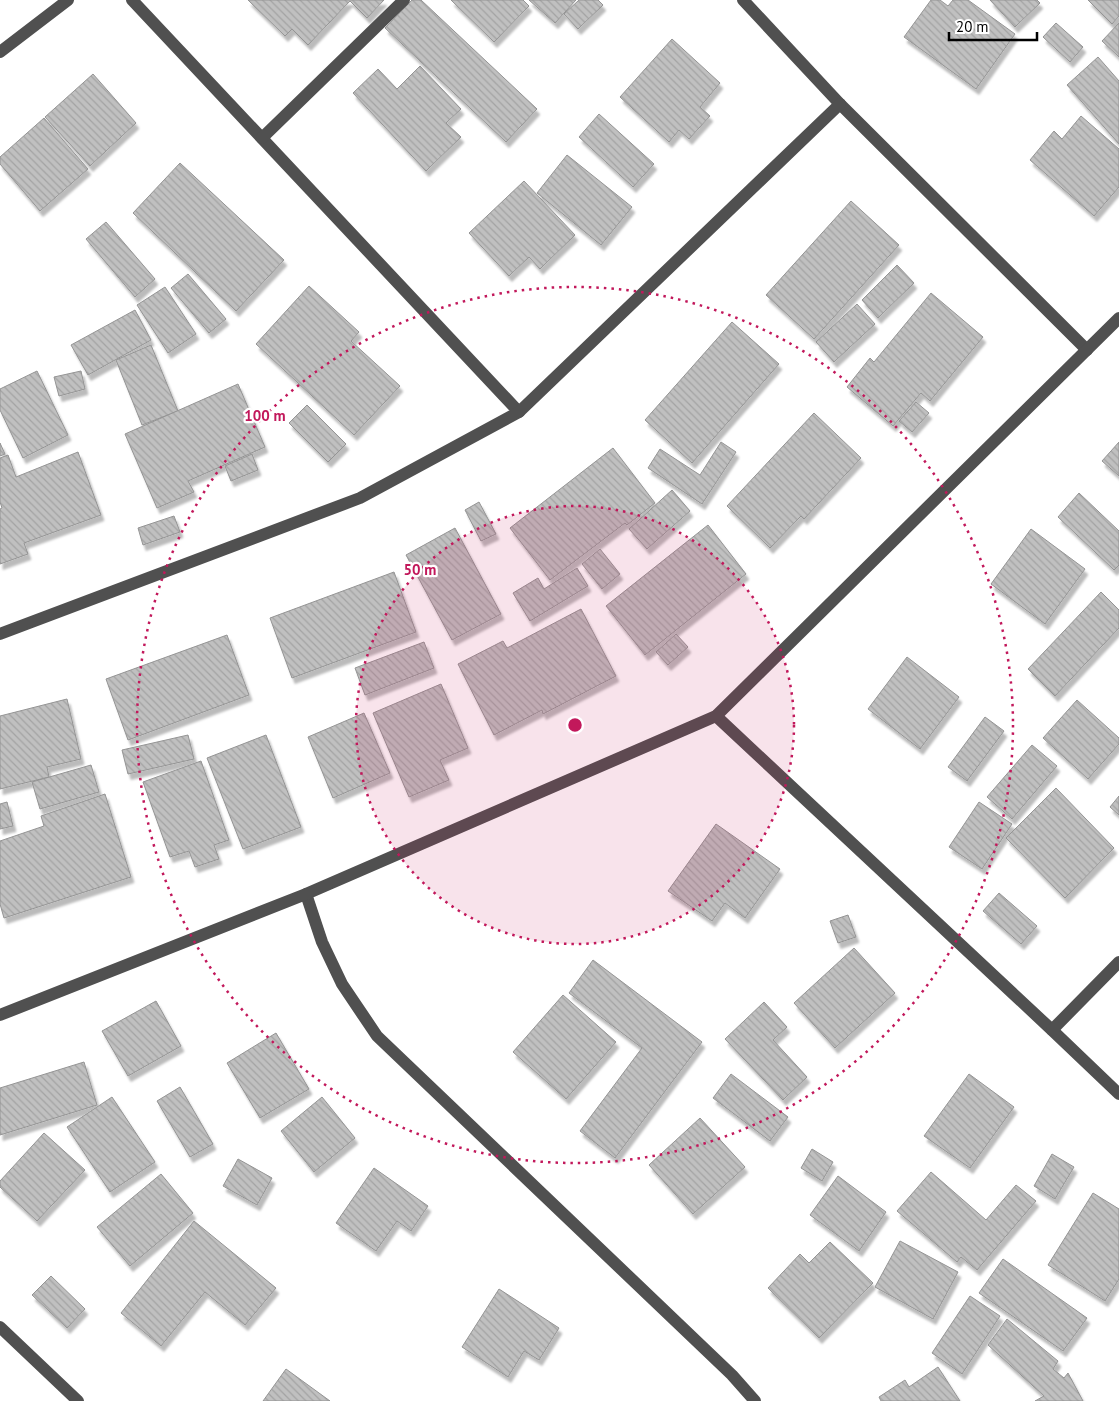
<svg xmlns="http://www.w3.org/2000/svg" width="1119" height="1401" viewBox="0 0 1119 1401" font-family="'PT Sans',sans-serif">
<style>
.building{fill:url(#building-back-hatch);stroke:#949494;filter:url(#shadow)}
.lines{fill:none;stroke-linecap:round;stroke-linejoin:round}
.minor{stroke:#505050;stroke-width:12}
.ring{fill:none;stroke:#c2185b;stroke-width:2.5;stroke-dasharray:2.5 5}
.centre{fill:#c2185b;stroke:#fff;stroke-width:2.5}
.ring-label{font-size:15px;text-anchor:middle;font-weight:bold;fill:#c2185b;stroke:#fff;stroke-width:4.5;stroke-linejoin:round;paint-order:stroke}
</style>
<defs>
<pattern id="building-back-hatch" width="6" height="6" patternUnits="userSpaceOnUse" patternTransform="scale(1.25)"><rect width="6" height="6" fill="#c0c0c0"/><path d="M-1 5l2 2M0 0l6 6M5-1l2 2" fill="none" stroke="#a3a3a3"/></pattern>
<filter id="shadow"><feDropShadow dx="3" dy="5.5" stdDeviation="1" flood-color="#0004"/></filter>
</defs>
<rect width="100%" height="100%" fill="#fff"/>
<!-- building -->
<g class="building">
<polygon points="248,0 384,0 367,18 350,1 308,45 292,29 285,36"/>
<polygon points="412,0 421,0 537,109 506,142 385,28"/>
<polygon points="451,0 523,0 529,6 494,42"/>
<polygon points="529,0 576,0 555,23"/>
<polygon points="579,0 598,0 603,5 578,29 564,14"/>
<polygon points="931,0 940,0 948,6 953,0 968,0 1015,34 976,89 904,37"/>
<polygon points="990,0 1037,0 1040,3 1015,27"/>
<polygon points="1088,0 1119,0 1119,16 1112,24"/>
<polygon points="1056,23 1083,47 1070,62 1043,37"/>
<polygon points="1119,23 1119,57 1102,41"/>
<polygon points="672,39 720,83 700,107 710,116 689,139 679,130 669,142 620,97"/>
<polygon points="1098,57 1119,81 1119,144 1067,85"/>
<polygon points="420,66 461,109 446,123 461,137 426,171 353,93 378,69 397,89"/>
<polygon points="93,74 136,123 90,166 45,117"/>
<polygon points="599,114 654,164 633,187 579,137"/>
<polygon points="1081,116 1119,149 1119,187 1094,216 1030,160 1054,131 1062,139"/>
<polygon points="44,118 88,169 40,211 0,164 0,157"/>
<polygon points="567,155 632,207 601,245 537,193"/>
<polygon points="180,163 284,260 236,311 133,213"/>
<polygon points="524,181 575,235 540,269 529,257 509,276 469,233"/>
<polygon points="851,201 899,245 814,339 766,295"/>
<polygon points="106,222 155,279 135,297 86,239"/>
<polygon points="897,265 914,283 878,318 862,300"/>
<polygon points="188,274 226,319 209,333 171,288"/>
<polygon points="309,286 359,332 351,341 400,386 354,435 256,344"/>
<polygon points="165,287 196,334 168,353 137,305"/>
<polygon points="931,293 983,337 930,401 921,393 893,426 847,387 870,358 874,362"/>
<polygon points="857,304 875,324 834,362 816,342"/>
<polygon points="135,310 151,340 88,375 71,345"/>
<polygon points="732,322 779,364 692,463 645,420"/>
<polygon points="151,345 178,411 142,425 116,360"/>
<polygon points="37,371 68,435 23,458 0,410 0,389"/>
<polygon points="81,371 85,389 59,396 54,377"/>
<polygon points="238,384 265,447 188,481 194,492 157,508 125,434"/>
<polygon points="916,402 929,413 912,432 899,421"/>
<polygon points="307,405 346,444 328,462 289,423"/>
<polygon points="814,413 861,458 804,519 801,516 770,548 727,506"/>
<polygon points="721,442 736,452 702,504 648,468 660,449 700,475"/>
<polygon points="1119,442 1119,476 1102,461"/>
<polygon points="0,443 5,454 0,456"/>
<polygon points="613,448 655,503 627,525 625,523 550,580 510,528"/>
<polygon points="78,452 101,515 24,543 28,554 0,564 0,509 2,508 0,502 0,458 8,455 16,477"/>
<polygon points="252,454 258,470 231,481 225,466"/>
<polygon points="672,490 690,511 647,549 629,529"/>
<polygon points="1079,493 1119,531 1119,565 1114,570 1058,517"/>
<polygon points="479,502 496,534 481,541 465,510"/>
<polygon points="174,516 180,532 143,545 138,528"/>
<polygon points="708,525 746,574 645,655 606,606"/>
<polygon points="455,528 501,614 452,640 406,555"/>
<polygon points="1031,529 1085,569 1045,624 991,584"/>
<polygon points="600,549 620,574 602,589 582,564"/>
<polygon points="577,568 588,586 530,621 513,593 538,578 544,589"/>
<polygon points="394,572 416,632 292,678 270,618"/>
<polygon points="1101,592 1119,610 1119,628 1055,696 1028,669"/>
<polygon points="581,609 616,676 543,714 542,710 494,735 458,664 503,641 507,648"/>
<polygon points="676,634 688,647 668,665 656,652"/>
<polygon points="227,635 249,695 128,740 106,679"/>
<polygon points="424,642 434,668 365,695 355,668"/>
<polygon points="907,657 959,697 920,749 868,709"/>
<polygon points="441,684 468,748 440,760 449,780 409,797 373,713"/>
<polygon points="67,699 81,759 47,767 49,777 0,789 0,716"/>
<polygon points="1077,700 1119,738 1119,744 1088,779 1043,738"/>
<polygon points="364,713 390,773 333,798 308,737"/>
<polygon points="985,717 1004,731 967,781 948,767"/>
<polygon points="188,735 194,759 128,774 122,750"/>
<polygon points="266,735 301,827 243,849 207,758"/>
<polygon points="1032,745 1057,766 1012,819 987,797"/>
<polygon points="201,761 229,840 214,845 219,859 195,867 189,851 170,857 143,782"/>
<polygon points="91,765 99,792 40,809 32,782"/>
<polygon points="1056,788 1114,848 1065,898 1006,838"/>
<polygon points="105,794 131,877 4,918 0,904 0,841 44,826 41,816"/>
<polygon points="1119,796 1119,815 1110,807"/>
<polygon points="7,802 13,826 0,829 0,804"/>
<polygon points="979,802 1012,824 982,869 949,847"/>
<polygon points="716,824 780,869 745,918 725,903 712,921 668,891"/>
<polygon points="999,893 1037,926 1021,944 983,911"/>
<polygon points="848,915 856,937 838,943 830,921"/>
<polygon points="854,948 895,993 835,1048 794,1003"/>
<polygon points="593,960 702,1042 615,1158 580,1131 642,1048 569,993"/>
<polygon points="563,995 616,1042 566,1099 513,1052"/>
<polygon points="156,1001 181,1046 128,1076 102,1031"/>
<polygon points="764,1002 787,1027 773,1040 807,1077 783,1100 725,1039"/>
<polygon points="276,1033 309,1089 260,1118 227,1063"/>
<polygon points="84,1062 97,1105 0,1135 0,1088"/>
<polygon points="731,1074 788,1117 770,1141 713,1098"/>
<polygon points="969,1074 1014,1107 970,1168 924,1136"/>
<polygon points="180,1087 213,1144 190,1157 157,1101"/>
<polygon points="112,1097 155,1162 110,1192 67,1127"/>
<polygon points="322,1097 355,1138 314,1172 281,1131"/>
<polygon points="700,1118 745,1167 693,1214 649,1165"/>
<polygon points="44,1133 85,1170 37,1221 0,1187 0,1181"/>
<polygon points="812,1149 833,1162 822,1181 801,1168"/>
<polygon points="1052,1154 1074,1167 1055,1199 1034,1186"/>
<polygon points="238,1159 272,1178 257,1205 223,1186"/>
<polygon points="374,1168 428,1206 411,1231 397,1221 376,1251 336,1223"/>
<polygon points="931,1172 986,1220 1016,1185 1036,1201 977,1270 961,1257 957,1262 897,1211"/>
<polygon points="161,1174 193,1213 130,1266 97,1227"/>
<polygon points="838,1176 886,1212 859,1251 810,1215"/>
<polygon points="1093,1193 1119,1209 1119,1279 1105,1301 1048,1265"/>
<polygon points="194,1221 276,1288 245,1325 205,1292 161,1346 121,1313"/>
<polygon points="900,1241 958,1272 933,1319 875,1287"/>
<polygon points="830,1242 873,1283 819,1338 768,1288 800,1254 809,1263"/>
<polygon points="1003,1259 1087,1318 1063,1351 979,1293"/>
<polygon points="51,1276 85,1309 67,1328 32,1295"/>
<polygon points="499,1289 559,1328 539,1360 524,1351 508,1377 462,1347"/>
<polygon points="970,1296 1000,1316 962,1374 932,1353"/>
<polygon points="1007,1319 1058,1361 1053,1369 1064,1378 1068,1373 1083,1401 1035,1401 1044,1396 988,1345"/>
<polygon points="938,1367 960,1401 881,1401 879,1397 905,1380 909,1387"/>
<polygon points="286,1369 330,1401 263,1401"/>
</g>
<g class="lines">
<!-- minor -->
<g class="minor">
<polyline points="132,0 519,412"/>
<polyline points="743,0 840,104 1087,350"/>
<polyline points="0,52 68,0"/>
<polyline points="262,138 404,0"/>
<polyline points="0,634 360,498 519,412 840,104"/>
<polyline points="716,716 1052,1030 1119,1094"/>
<polyline points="306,894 322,942 342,984 377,1036 732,1375 755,1401"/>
<polyline points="0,1015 306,894 716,716 1119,318"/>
<polyline points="1052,1030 1119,962"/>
<polyline points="0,1327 78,1401"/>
</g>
</g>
<!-- distance rings -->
<circle cx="575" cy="725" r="219" fill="#c2185b" fill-opacity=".12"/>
<g class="ring">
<circle cx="575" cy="725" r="219"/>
<circle cx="575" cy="725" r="438"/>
</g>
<circle cx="575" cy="725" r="8" class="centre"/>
<g class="ring-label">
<text x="265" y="421">100 m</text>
<text x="420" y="575">50 m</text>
</g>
<!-- scale -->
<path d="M949 32v8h88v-8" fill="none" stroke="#000000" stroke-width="2.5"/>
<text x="956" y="32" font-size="15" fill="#000000" stroke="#ffffff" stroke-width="4" paint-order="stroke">20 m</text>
</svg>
